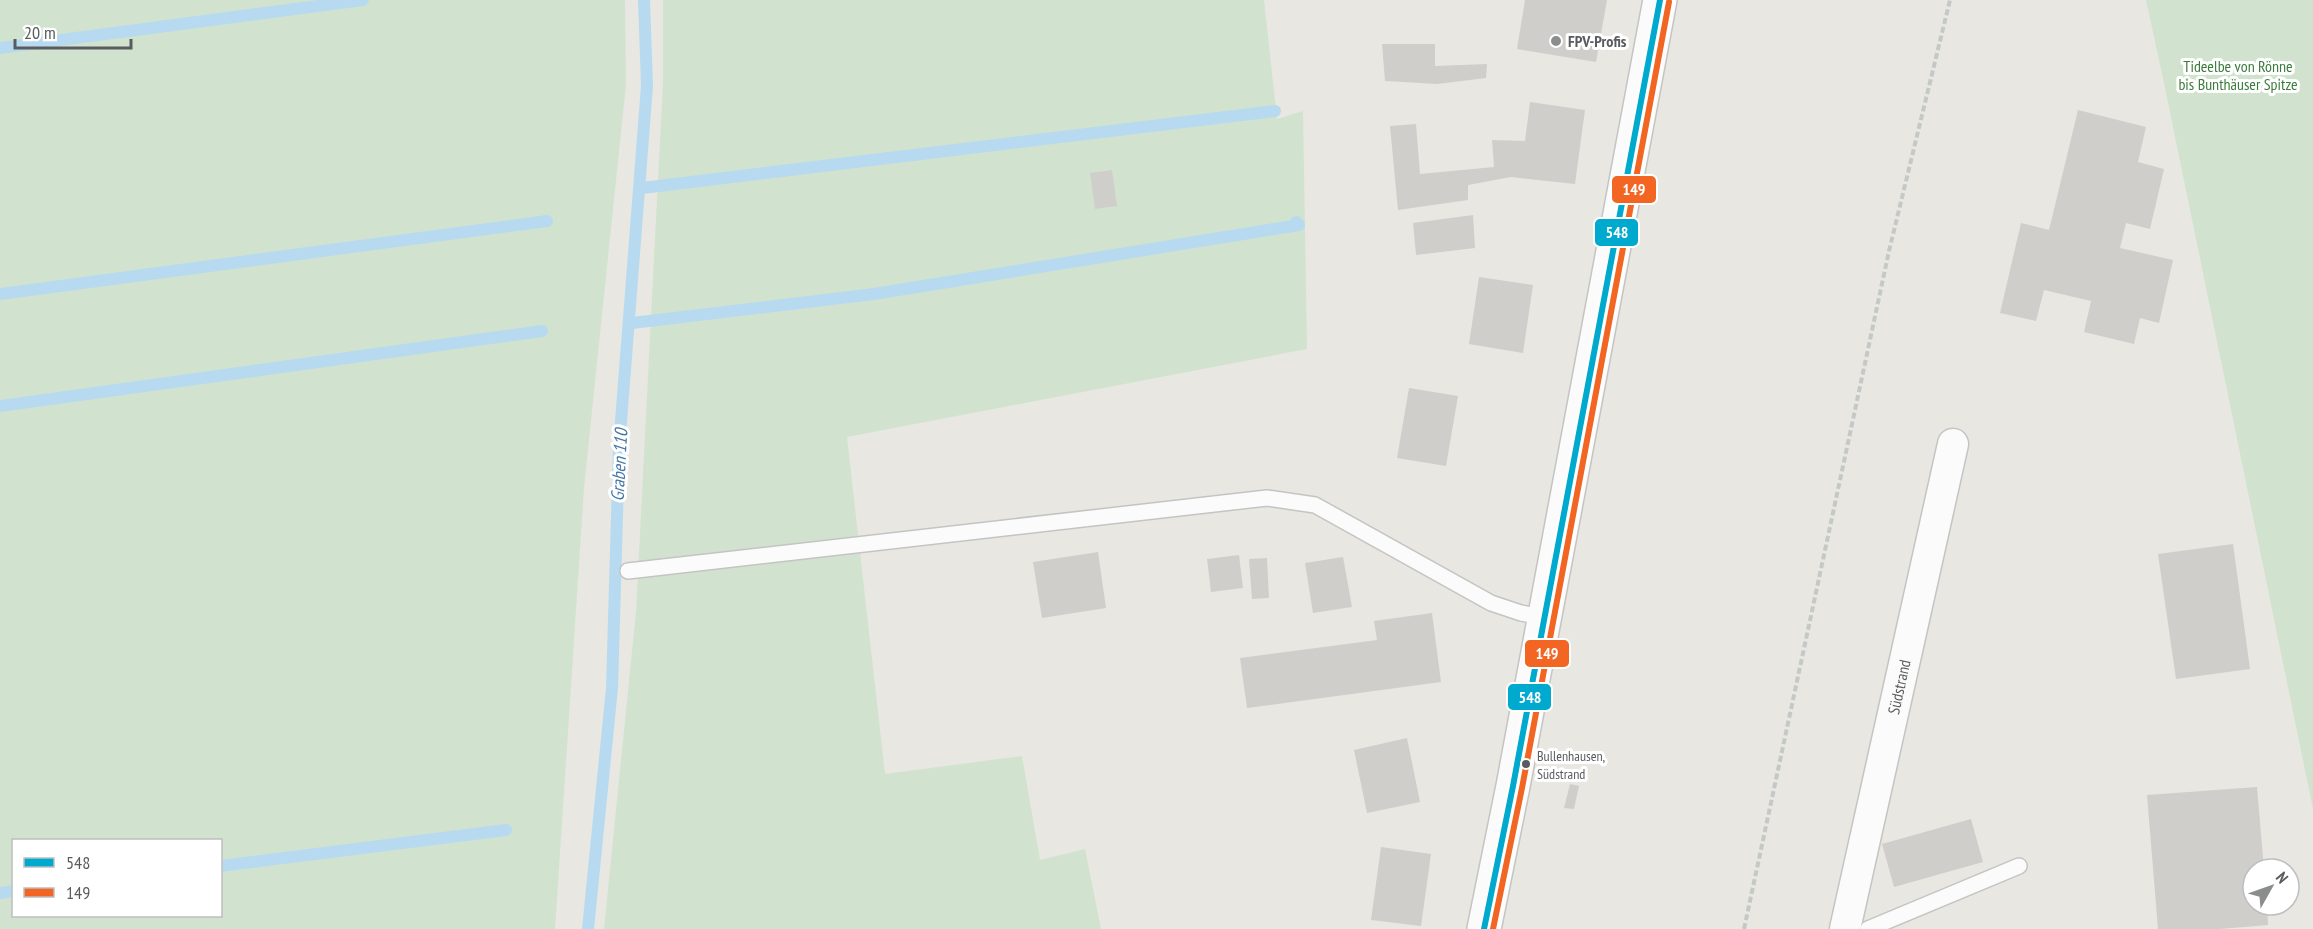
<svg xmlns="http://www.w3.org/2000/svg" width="2313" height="929" viewBox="0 0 2313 929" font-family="'PT Sans Narrow',sans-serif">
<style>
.green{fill:#d1e3ce;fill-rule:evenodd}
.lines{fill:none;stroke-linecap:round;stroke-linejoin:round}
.stream{stroke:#b8daf0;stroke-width:12}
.building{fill:#d0cecb}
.service-casing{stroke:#c4c4c3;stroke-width:18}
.minor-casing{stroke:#c4c4c3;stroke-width:33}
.tertiary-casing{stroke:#c4c4c3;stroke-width:36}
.path{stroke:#c4c9c6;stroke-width:4;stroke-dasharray:6 3;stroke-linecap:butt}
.service{stroke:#fcfbfb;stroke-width:15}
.minor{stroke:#fcfbfb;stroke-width:30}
.tertiary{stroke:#fcfbfb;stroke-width:33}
.bus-1-casing{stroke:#fff;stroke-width:10}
.bus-2-casing{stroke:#fff;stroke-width:10}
.bus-1{stroke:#00a9ce;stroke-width:6}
.bus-2{stroke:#f26522;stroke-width:6}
.poi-dot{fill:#8b8d8d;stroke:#fff;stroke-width:2}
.bus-dot{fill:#595c5f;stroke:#fff;stroke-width:2}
.labels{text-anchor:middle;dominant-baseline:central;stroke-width:6;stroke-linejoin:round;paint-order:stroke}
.bus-label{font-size:14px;fill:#595c5f;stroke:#fff;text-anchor:start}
.poi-label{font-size:16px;font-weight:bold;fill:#595c5f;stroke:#fff;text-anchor:start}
.park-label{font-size:16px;fill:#3b7c3c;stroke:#fff}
.street-label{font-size:16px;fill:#595c5f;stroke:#fff}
.water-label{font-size:18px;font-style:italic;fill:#4477a6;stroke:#fff}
.line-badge{stroke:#fff;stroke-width:2}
.badge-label{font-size:16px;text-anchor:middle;font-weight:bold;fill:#fff}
</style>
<rect width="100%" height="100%" fill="#e8e7e2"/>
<!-- green -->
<g class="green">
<path d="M0,0h625l1,84 -42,404 -29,441h-555zM220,840v76h-206v-76z"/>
<polygon points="663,0 1264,0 1277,119 1303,111 1307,349 847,437 885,774 1022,756 1040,860 1085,849 1101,929 604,929 636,612 663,82"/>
<polygon points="2146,0 2313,0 2313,809 2164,83"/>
</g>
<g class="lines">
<!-- stream -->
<g class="stream">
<polyline points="0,48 363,0"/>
<polyline points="642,188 1275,111"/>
<polyline points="0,294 547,221"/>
<polyline points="632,323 874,294 1299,225 1296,222"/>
<polyline points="0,406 542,331"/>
<polyline points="220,866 506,830"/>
<polyline points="0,893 14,891"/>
<polyline points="588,929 612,688 619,447 647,86 644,0"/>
</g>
</g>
<!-- building -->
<g class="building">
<polygon points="1525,0 1607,0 1596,62 1517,49"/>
<polygon points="1382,44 1435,44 1435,66 1487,64 1486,78 1437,84 1385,81"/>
<polygon points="1530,102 1585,110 1575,184 1511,177 1468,185 1468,200 1398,210 1390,126 1416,124 1420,174 1494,167 1492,140 1525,141"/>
<polygon points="2078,110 2146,127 2138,162 2164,169 2150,229 2126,223 2120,248 2173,260 2159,323 2140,318 2134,344 2084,332 2091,301 2044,290 2036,321 2000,313 2021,223 2049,230"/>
<polygon points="1112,170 1117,206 1095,209 1090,173"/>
<polygon points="1473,215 1475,248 1416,255 1413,223"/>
<polygon points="1479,277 1533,285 1523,353 1469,344"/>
<polygon points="1409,388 1458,396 1446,466 1397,458"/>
<polygon points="2233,544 2250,669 2176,679 2158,554"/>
<polygon points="1098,552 1106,608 1042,618 1033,562"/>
<polygon points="1239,555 1243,588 1211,592 1207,559"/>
<polygon points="1343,557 1352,607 1313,613 1305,563"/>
<polygon points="1267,558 1269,598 1252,599 1249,559"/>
<polygon points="1432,613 1441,682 1247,708 1240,658 1377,640 1374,621"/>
<polygon points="1407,738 1420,802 1367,813 1354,750"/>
<polygon points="1570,784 1579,786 1574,809 1564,808"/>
<polygon points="2257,787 2264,869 2253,869 2253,905 2267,905 2268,925 2220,929 2158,929 2147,795"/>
<polygon points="1971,819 1983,862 1894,887 1882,844"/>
<polygon points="1381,847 1431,854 1421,926 1371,920"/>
</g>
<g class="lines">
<defs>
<g id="service">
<polyline points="628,571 1267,498 1315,505 1491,603 1521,613 1544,617"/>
<polyline points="1868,929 2019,866"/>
</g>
<g id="minor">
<path id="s1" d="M1845,929l108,-485"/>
</g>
<polyline id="tertiary" points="1484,929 1513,786 1660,0"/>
</defs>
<!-- service casing -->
<use href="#service" class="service-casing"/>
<!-- minor casing -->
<use href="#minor" class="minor-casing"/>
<!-- tertiary casing -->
<use href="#tertiary" class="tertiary-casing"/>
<!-- path -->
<polyline class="path" points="1744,929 1889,251 1950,0"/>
<!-- service -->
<use href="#service" class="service"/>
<!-- minor -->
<use href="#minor" class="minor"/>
<!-- tertiary -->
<use href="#tertiary" class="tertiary"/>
<defs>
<polyline id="bus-1" points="1484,929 1513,786 1660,0"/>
<polyline id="bus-2" points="1493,929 1522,788 1669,2"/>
</defs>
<!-- bus-1 casing -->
<use href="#bus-1" class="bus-1-casing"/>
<!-- bus-2 casing -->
<use href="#bus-2" class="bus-2-casing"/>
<!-- bus-1 -->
<use href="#bus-1" class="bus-1"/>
<!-- bus-2 -->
<use href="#bus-2" class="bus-2"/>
</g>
<!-- markers -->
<circle class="poi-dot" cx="1556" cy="41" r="6"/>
<circle class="bus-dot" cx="1526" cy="764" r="5"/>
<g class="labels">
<!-- bus labels -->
<g class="bus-label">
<text x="1537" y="756">Bullenhausen,<tspan x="1537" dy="18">Südstrand</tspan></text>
</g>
<!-- poi labels -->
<g class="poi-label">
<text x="1568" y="41">FPV-Profis</text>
</g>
<!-- park labels -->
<g class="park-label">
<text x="2238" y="66">Tideelbe von Rönne<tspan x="2238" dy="18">bis Bunthäuser Spitze</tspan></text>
</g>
<!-- street labels -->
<g class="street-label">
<text stroke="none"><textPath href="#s1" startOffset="248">Südstrand</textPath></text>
</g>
<!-- water labels -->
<g class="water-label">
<text transform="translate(619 465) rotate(-87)">Graben 110</text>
</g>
</g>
<g class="line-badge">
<rect x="1611" y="175" width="46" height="29" rx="6" fill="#f26522"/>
<rect x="1594" y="218" width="45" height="29" rx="6" fill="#00a9ce"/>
<rect x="1524" y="639" width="46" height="29" rx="6" fill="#f26522"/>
<rect x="1507" y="683" width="45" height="28" rx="6" fill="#00a9ce"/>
</g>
<g class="badge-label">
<text x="1634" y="195">149</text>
<text x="1617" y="238">548</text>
<text x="1547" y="659">149</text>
<text x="1530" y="703">548</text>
</g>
<!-- legend -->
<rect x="12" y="839" width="210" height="78" fill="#ffffff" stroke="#bdbebf" stroke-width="1.5"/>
<rect x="24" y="858" width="30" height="9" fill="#00a9ce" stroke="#bdbebf" stroke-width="1.5"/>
<text x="66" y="869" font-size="18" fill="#595c5f">548</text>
<rect x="24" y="888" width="30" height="9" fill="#f26522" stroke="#bdbebf" stroke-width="1.5"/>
<text x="66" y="899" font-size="18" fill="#595c5f">149</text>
<!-- north arrow -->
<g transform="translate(2271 887) rotate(50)"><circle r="28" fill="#ffffff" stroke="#bdbebf" stroke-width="1.5"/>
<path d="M0-4.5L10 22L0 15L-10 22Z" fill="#8b8d8d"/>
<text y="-9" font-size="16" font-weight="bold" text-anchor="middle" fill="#595c5f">N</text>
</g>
<!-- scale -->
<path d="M15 39v9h116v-9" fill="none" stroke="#595c5f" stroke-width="3"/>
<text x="24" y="39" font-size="18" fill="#595c5f" stroke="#ffffff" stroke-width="4.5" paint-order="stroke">20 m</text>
</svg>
